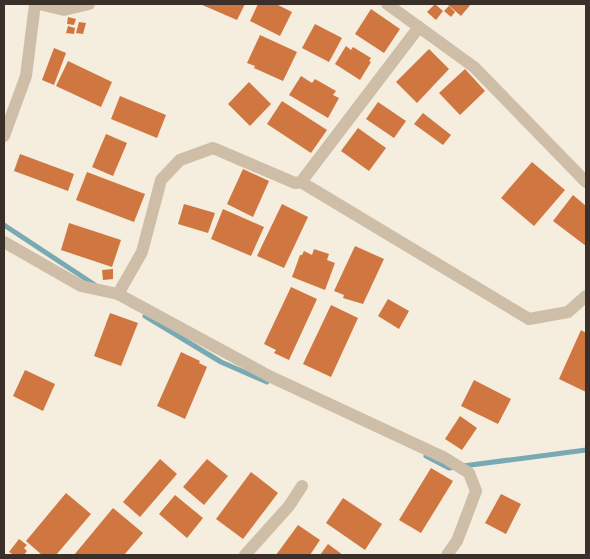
<svg xmlns="http://www.w3.org/2000/svg" width="590" height="559" viewBox="0 0 590 559" font-family="'Alegreya Sans',sans-serif">
<style>
.lines{fill:none;stroke-linecap:round;stroke-linejoin:round}
.stream{stroke:#79aab4;stroke-width:5}
.building{fill:#d07640}
.street{stroke:#cebea8;stroke-width:12}
</style>
<rect width="100%" height="100%" fill="#f5eddd"/>
<g class="lines">
<!-- stream -->
<g class="stream">
<polyline points="4,225 95,285"/>
<polyline points="145,316 221,362 267,382"/>
<polyline points="426,456 449,468 455,467"/>
<polyline points="463,466 586,450"/>
</g>
</g>
<!-- building -->
<g class="building">
<polygon points="200,4 245,4 237,20"/>
<polygon points="258,4 276,4 292,12 280,36 250,21"/>
<polygon points="435,4 443,11 436,20 427,12"/>
<polygon points="447,4 471,4 461,16"/>
<polygon points="449,6 455,12 451,17 444,11"/>
<polygon points="371,9 400,29 384,53 355,34"/>
<polygon points="68,17 76,19 74,25 67,24"/>
<polygon points="79,22 86,23 83,34 76,33"/>
<polygon points="315,24 342,38 329,62 302,48"/>
<polygon points="68,26 75,28 74,34 66,33"/>
<polygon points="260,35 297,52 283,81 254,68 255,66 247,63"/>
<polygon points="346,46 351,50 353,47 371,58 369,61 371,62 360,80 335,64"/>
<polygon points="54,48 66,53 54,85 42,80"/>
<polygon points="429,49 449,69 417,103 396,82"/>
<polygon points="68,61 112,82 101,107 56,86"/>
<polygon points="465,69 485,91 460,115 439,93"/>
<polygon points="301,76 312,83 315,79 336,91 333,95 339,98 328,118 289,95"/>
<polygon points="249,82 271,104 250,126 228,104"/>
<polygon points="120,96 166,115 157,138 111,119"/>
<polygon points="282,101 327,130 311,153 267,124"/>
<polygon points="378,102 406,121 394,138 366,119"/>
<polygon points="423,113 451,135 443,145 414,124"/>
<polygon points="358,128 386,148 369,171 341,151"/>
<polygon points="106,134 127,143 113,176 92,167"/>
<polygon points="20,154 74,174 68,191 14,171"/>
<polygon points="532,162 565,190 534,226 501,198"/>
<polygon points="243,169 269,181 253,217 227,204"/>
<polygon points="87,172 145,194 134,222 76,200"/>
<polygon points="573,195 586,206 586,246 553,221"/>
<polygon points="184,204 215,213 208,233 178,224"/>
<polygon points="282,204 308,217 284,268 257,256"/>
<polygon points="223,209 264,227 251,256 211,239"/>
<polygon points="69,223 121,240 112,267 61,250"/>
<polygon points="355,246 384,259 363,304 343,298 344,295 334,291"/>
<polygon points="314,249 329,254 327,260 335,263 325,290 292,277 300,255 302,255 304,251 312,255"/>
<polygon points="113,269 113,279 103,280 102,270"/>
<polygon points="291,287 317,299 289,360 274,353 276,350 264,344"/>
<polygon points="388,299 409,311 399,329 378,316"/>
<polygon points="331,305 358,318 331,377 303,364"/>
<polygon points="110,313 138,323 121,366 94,356"/>
<polygon points="581,330 586,333 586,392 559,379"/>
<polygon points="181,352 200,361 199,363 207,367 185,419 157,406"/>
<polygon points="25,370 55,384 43,411 13,396"/>
<polygon points="474,380 511,399 498,424 461,406"/>
<polygon points="460,416 477,428 462,450 445,439"/>
<polygon points="160,459 177,474 140,517 123,502"/>
<polygon points="207,459 228,476 204,505 183,487"/>
<polygon points="431,468 453,481 421,533 399,520"/>
<polygon points="251,472 278,493 243,539 216,519"/>
<polygon points="66,493 91,514 56,555 42,555 26,541"/>
<polygon points="501,494 521,504 506,534 485,523"/>
<polygon points="175,495 203,518 187,538 159,514"/>
<polygon points="343,498 382,524 365,550 326,523"/>
<polygon points="113,508 143,533 124,555 74,555"/>
<polygon points="298,525 320,540 310,555 276,555"/>
<polygon points="19,539 27,545 24,548 27,551 24,555 14,555 9,552"/>
<polygon points="328,544 343,555 320,555"/>
</g>
<g class="lines">
<!-- street -->
<g class="street">
<polyline points="39,4 64,10 89,4"/>
<polyline points="387,4 474,67 586,182"/>
<polyline points="4,136 26,76 35,4"/>
<polyline points="301,182 529,319 568,312 586,296"/>
<polyline points="4,242 81,286 118,294 142,252 161,180 180,160 213,148 295,183 301,182 419,27"/>
<polyline points="118,294 269,376 445,458 469,473 476,491 457,541 447,555"/>
<polyline points="245,555 289,506 302,486"/>
</g>
</g>
<!-- border -->
<rect width="590" height="559" fill="none" stroke="#3a3029" stroke-width="10"/>
</svg>
